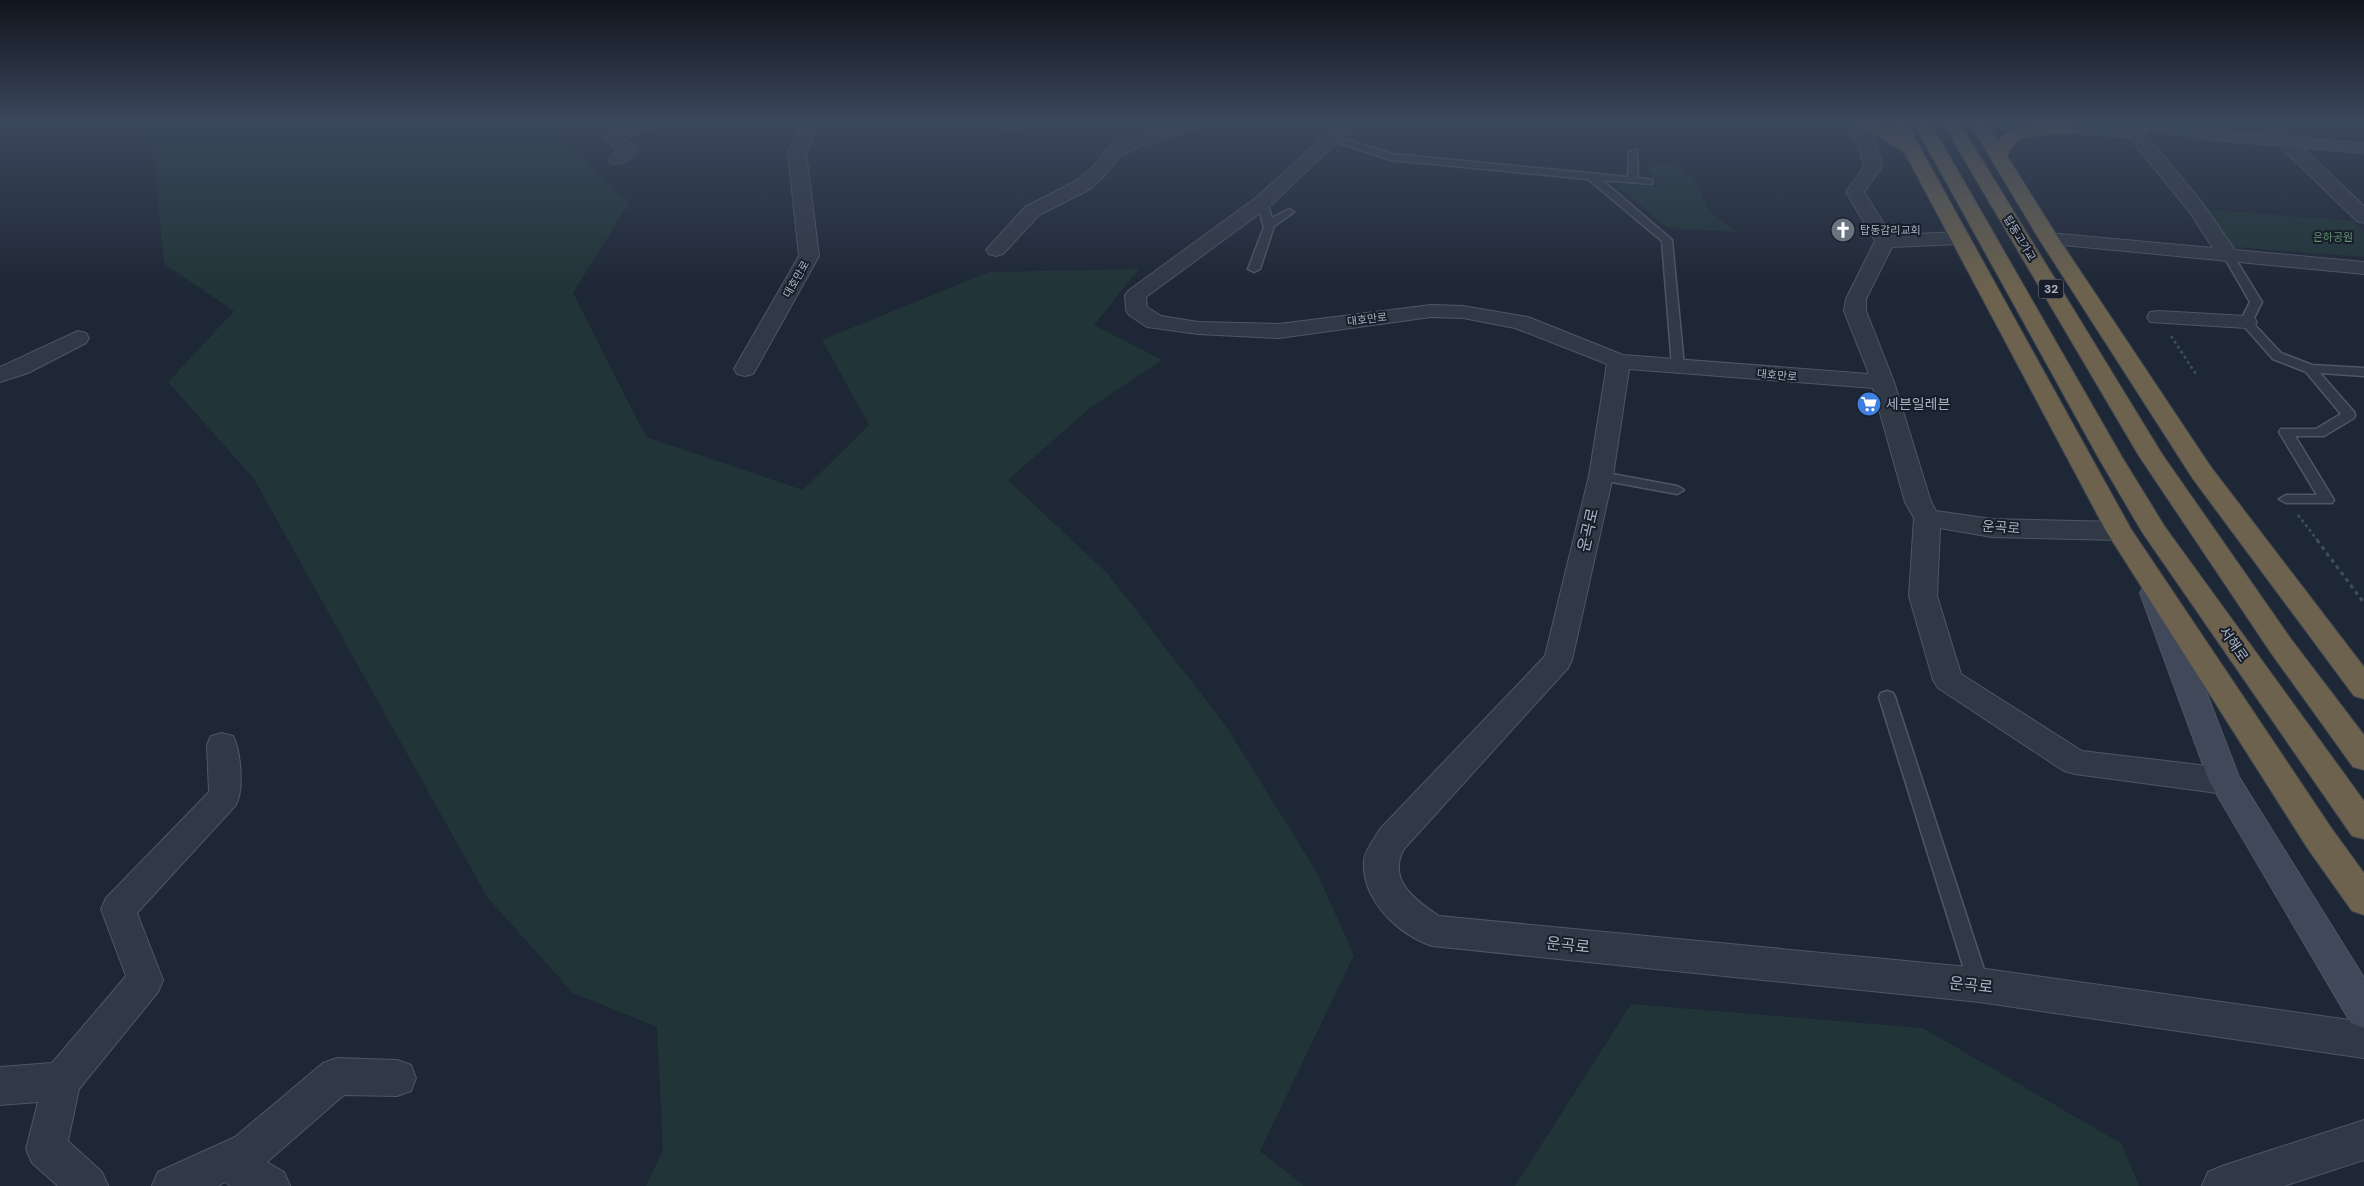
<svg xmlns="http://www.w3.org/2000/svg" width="2364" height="1186" viewBox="0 0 2364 1186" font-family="'DM Sans','Noto Sans KR',sans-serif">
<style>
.green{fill:#213437}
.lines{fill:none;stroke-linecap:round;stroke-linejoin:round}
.lane-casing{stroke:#4f5664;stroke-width:3}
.street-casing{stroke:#4f5664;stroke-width:2}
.secondary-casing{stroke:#4f5664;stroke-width:2}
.highway-casing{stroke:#3c4350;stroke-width:2}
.path-far1{stroke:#3e5054;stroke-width:2.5;stroke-dasharray:3 3;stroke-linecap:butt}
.path{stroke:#3e5054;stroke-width:3;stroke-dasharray:4 4;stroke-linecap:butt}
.lane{fill:#323946;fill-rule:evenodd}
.street{fill:#323946;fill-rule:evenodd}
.secondary{fill:#404859;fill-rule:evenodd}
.highway{fill:#6c624e;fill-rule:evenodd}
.labels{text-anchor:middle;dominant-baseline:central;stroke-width:4;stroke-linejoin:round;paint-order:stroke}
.far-poi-label{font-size:11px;fill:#abb3c3;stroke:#171e2a;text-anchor:start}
.far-park-label{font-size:11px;fill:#639370;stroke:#171e2a}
.far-street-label{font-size:11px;fill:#abb3c3;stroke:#171e2a}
.shield{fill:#171e2a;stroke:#7f8695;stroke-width:1}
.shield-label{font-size:12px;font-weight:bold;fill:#abb3c3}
.poi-label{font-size:14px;fill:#abb3c3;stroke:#171e2a;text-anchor:start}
.street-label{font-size:14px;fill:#abb3c3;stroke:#171e2a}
.near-street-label{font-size:16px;fill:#abb3c3;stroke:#171e2a}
</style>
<rect width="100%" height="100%" fill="#1e2735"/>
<!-- green -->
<g class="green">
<polygon points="150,122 581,122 560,137 629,203 573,293 646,437 803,490 869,425 822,340 989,272 1139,269 1094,325 1162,360 1090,408 1008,480 1108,574 1226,726 1316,871 1354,955 1260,1151 1304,1186 646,1186 663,1150 657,1027 573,993 487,897 254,479 168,382 234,311 164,264"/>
<polygon points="1671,162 1695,181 1710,212 1737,232 1668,228 1615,184 1657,187 1647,166"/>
<polygon points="2203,209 2353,221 2364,232 2364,257 2233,247"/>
<polygon points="1631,1004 1923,1028 2122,1144 2139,1186 1515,1186"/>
</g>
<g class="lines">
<defs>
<g id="lane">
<polygon points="1332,135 1392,154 1628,177 1629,152 1637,150 1638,178 1652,180 1652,184 1602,180 1672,240 1684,366 1678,370 1672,366 1662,241 1588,179 1391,160 1329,140 1329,136"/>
<polygon points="1262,200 1267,203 1272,218 1289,209 1294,212 1274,226 1260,269 1254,272 1248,269 1264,227 1257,203"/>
<polygon points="2228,252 2233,255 2262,302 2252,322 2281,353 2312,365 2364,368 2364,376 2320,373 2354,412 2355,415 2354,418 2324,436 2295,436 2334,500 2332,503 2286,503 2279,499 2286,495 2317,495 2279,432 2281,429 2316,429 2341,414 2306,372 2273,359 2242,324 2240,322 2250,302 2223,255"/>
<polygon points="1601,472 1677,486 1684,490 1677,494 1596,479 1594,476"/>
<polygon points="1887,691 1893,693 1895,697 1989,985 1986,991 1979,994 1972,991 1969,985 1879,697 1881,693"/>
</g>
<g id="street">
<path d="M635,122h23l-2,4 -31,13 13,11c-7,9 -16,16 -27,13l-3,-4 10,-9 -14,-12 3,-4z"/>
<polygon points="802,122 819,122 806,153 819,256 756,369 753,374 745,376 737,374 734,369 799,256 788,153"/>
<path d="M1005,122h27c-5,7 -19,10 -27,8l-3,-4z"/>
<polygon points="1180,122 1206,122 1204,126 1138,147 1120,156 1105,175 1090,189 1039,215 1003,254 996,256 989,254 986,250 1025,207 1076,181 1093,167 1108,148 1126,139"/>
<path d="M1340,122h18l-87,83 -125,92 1,10 14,9 37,6 81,2 152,-19 32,1 65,11 95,38 246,19 -25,-63 2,-12 29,-58 -29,-49 18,-25 -5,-20 -10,-17 2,-7 17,-1 -1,8 10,17 5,20 -18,25 27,43 69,-3 7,2 3,4 -3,4 -7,2 -68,3 -26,52v12l28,71 37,120 5,9 56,8 127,3 9,3 4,6 -4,6 -9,3 -127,-3 -52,-9 -3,68 24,78 121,77 143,17 11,4 5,9 -5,9 -11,4 -150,-20 -11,-3 -126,-83 -5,-8 -24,-84 5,-78 -9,-16 -32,-114 -244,-19 -16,107 -41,184 -4,8 -164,181c-17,31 11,51 35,67l540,52 385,54v36l-385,-56 -547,-56c-34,-12 -71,-46 -68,-86 1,-10 11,-22 16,-31l165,-173 44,-180 18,-112 -92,-36 -52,-10 -32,-1 -152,21 -81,-4 -43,-6 -8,-1 -18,-12 -3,-5 -1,-15 3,-4 129,-94z"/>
<path d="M2194,122h17l11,13 -3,4c-13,3 -19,-7 -25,-17z"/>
<polygon points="2264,122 2281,122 2292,138 2364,206 2364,223 2357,221 2280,146"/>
<polygon points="2135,128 2141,129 2203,204 2235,250 2364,262 2364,274 2042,243 2039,239 2042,235 2049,233 2213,248 2189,211 2126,133 2129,129"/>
<polygon points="2158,311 2246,316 2254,317 2257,322 2254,327 2246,328 2150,322 2147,317 2150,312"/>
<polygon points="78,331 86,333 89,338 86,343 28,373 0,382 0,367"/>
<path d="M222,733l11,3c8,15 11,54 3,69l-99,108 26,67 -5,12 -79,97 -11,52 34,31 6,14h-50l-26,-23 -6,-14 12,-47 -38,3v-38l52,-4 74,-87 -25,-67 5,-11 103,-106 -2,-47 4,-9z"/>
<polygon points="337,1058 397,1060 411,1065 416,1078 411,1091 397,1096 344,1095 267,1162 284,1172 290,1186 231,1186 225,1182 218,1186 152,1186 158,1172 235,1137 323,1063"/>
<polygon points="2364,1120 2364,1160 2284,1186 2202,1186 2208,1172 2222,1166"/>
</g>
<g id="secondary">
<polygon points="1988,122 2064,122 2112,126 2109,122 2168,122 2213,130 2364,143 2364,153 2213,140 2143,129 2146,133 2143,137 2137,138 1996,127 1990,126"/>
<polygon points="2154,583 2164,586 2168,593 2239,777 2364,978 2364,1028 2351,1023 2209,781 2140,593 2144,586"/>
</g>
<g id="highway">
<polygon points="1851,122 1875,122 1892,129 1889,122 1906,122 2131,529 2332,829 2364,873 2364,915 2352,911 2308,849 2106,531 1905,153 1881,137 1853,126"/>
<polygon points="1913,122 1930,122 2122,457 2165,527 2364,801 2364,839 2352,836 2142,532 2098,457"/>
<polygon points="1942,122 1959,122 2162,454 2291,639 2364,735 2364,770 2353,767 2271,653 2139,456"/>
<path d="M1969,122h17l11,19c16,-18 56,-22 78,-17l3,4 -3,4c-24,6 -58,-5 -68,24l52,83 152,228 153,200v32l-10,-3 -161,-217 -154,-240z"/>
</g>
</defs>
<!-- lane casing -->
<use href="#lane" class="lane-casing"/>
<!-- street casing -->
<use href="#street" class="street-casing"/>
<!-- secondary casing -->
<use href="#secondary" class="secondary-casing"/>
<!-- highway casing -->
<use href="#highway" class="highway-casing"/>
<!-- path-far1 -->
<g class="path-far1">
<polyline points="2171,336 2196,374"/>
<polyline points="2298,515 2318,541"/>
</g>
<!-- path -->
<polyline class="path" points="2317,540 2364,603"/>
<!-- lane -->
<use href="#lane" class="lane"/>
<!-- street -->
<use href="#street" class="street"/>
<!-- secondary -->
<use href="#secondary" class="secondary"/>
<!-- highway -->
<use href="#highway" class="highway"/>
</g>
<!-- sky -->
<linearGradient id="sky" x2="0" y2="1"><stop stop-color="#10151d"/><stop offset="0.42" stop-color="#3b475c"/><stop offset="1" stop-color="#3b475c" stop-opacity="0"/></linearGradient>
<rect width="2364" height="288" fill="url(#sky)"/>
<!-- icons -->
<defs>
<symbol id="church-disc" viewBox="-11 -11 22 22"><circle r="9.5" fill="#6b7280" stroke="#171e2a"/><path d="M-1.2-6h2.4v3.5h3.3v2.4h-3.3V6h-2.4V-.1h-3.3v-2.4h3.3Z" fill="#fff"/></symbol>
<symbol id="supermarket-disc" viewBox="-11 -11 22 22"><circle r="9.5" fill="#3f7fe0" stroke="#171e2a"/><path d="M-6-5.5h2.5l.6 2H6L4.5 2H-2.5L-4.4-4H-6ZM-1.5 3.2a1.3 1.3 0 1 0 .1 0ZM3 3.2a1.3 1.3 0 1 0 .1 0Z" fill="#fff"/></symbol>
</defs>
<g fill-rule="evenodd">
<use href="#church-disc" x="1829" y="216" width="28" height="28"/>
<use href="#supermarket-disc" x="1855" y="390" width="28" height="28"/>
</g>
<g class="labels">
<!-- far-poi labels -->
<g class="far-poi-label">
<text x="1860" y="230">탑동감리교회</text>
</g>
<!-- far-park labels -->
<g class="far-park-label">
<text x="2333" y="237">은하공원</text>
</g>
<!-- far-street labels -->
<g class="far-street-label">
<text transform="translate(2020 238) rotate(59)">탑동고가교</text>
<text transform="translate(796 279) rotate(-60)">대호만로</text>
<text transform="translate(1367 319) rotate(-7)">대호만로</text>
<text transform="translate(1777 375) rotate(5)">대호만로</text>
</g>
<!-- shield labels -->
<rect class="shield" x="2038.5" y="279.5" width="25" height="19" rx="4"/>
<g class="shield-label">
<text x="2051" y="289">32</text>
</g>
<!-- poi labels -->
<g class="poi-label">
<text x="1886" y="404">세븐일레븐</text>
</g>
<!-- street labels -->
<g class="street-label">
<text transform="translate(2001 527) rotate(4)">운곡로</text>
<text transform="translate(2234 644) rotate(55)">서해로</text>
</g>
<!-- near-street labels -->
<g class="near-street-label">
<text transform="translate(1588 530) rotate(-77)">운곡로</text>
<text transform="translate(1568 945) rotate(6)">운곡로</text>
<text transform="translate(1971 985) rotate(6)">운곡로</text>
</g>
</g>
</svg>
